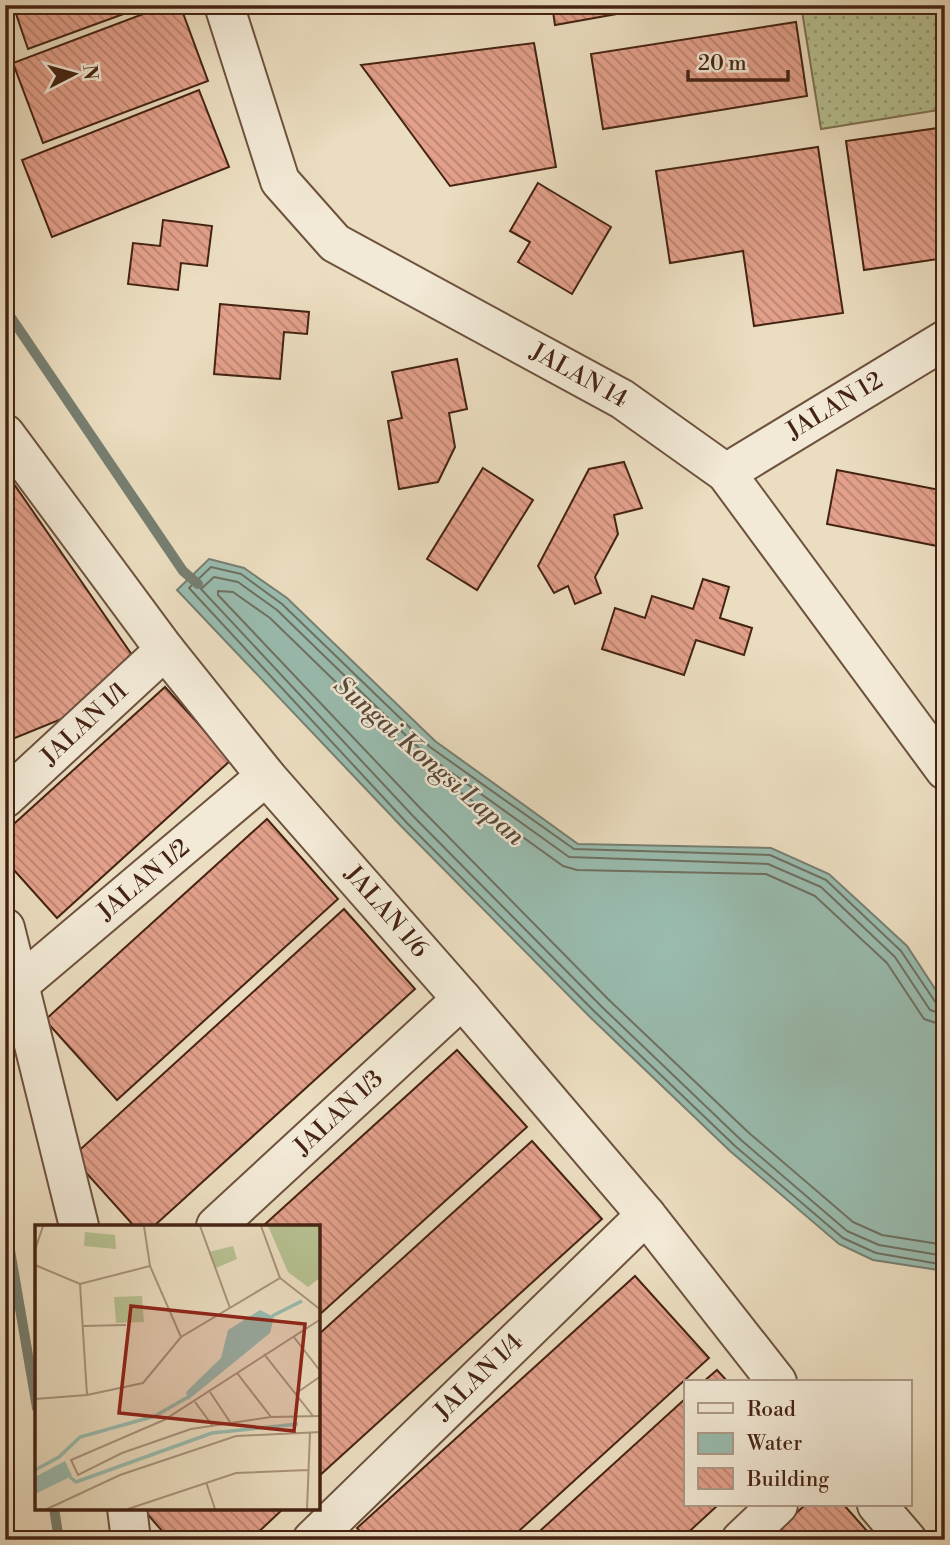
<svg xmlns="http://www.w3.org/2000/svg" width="950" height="1545" viewBox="0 0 950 1545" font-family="'Libre Bodoni',serif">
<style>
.grass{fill:url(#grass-dots);stroke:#7e7252;stroke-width:2}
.water{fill:#99bcaf;stroke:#777f71;stroke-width:2}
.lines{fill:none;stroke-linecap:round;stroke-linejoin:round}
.shore{stroke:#6f7061;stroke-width:2}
.stream{stroke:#777f71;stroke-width:10}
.building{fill:url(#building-back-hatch);stroke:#452313;stroke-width:2}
.minor-casing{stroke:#6e523e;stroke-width:42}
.minor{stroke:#f2e9d6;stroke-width:38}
.labels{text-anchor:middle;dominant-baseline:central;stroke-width:5;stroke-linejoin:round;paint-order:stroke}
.street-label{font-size:24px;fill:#452313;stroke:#f2e9d6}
.water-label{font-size:26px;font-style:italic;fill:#5a493a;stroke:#f2e9d6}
.inset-river{fill:none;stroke:#99bcaf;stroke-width:3.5}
.inset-road{fill:none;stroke:#a9937b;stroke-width:2}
.view{fill:#8f2418;fill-opacity:0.15;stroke:#8f2418;stroke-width:3.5}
.inset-edge{fill:none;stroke:#452313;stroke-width:3.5}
</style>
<defs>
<pattern id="grass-dots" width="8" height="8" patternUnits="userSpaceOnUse" patternTransform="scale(1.75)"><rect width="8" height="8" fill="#b7c192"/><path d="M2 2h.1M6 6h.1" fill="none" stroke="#979c76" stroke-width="1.8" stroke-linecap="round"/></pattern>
<pattern id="building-back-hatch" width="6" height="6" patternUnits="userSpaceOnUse" patternTransform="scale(1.75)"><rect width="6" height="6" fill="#e3a08b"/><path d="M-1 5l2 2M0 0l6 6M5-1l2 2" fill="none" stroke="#ba8270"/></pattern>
</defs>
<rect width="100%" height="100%" fill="#ebddc0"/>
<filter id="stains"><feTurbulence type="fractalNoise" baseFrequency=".00286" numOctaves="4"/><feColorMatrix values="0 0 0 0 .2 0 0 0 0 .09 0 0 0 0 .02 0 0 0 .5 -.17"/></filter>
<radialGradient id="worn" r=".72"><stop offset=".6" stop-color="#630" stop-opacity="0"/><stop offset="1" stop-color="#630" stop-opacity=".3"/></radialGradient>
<!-- grass -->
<polygon class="grass" points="801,5 945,5 945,109 821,129"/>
<!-- water -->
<polygon class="water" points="209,559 244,568 287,598 435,741 578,844 771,848 829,874 907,946 945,1004 945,1271 873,1260 839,1244 730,1151 590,1017 402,827 177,590"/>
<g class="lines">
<!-- shore -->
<g class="shore">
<polyline points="945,1006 936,1003 901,951 826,880 770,855 574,849 430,747 282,604 241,574 211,567 189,588 407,823 595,1012 735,1146 843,1238 876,1253 945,1265"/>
<polyline points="945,1015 930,1010 895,957 821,887 768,864 569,857 424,753 277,610 238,582 214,577 201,589 413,816 601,1006 741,1140 847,1231 879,1245 945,1256"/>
<polyline points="945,1026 924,1019 887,963 815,896 766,874 577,870 563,866 417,761 270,618 233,592 218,591 218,595 421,809 608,999 748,1132 853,1222 882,1235 945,1245"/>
</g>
<!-- stream -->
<g class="stream">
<polyline points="5,301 10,316 183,571 198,584"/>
<polyline points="5,1221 37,1408"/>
<polyline points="54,1508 59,1540"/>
</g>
</g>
<!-- building -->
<g class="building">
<polygon points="13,5 148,5 28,49"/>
<polygon points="167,5 180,5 208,81 43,143 13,63"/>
<polygon points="355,5 398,5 356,11"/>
<polygon points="552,5 667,5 555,25"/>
<polygon points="796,22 807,96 603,129 591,54"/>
<polygon points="534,43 556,167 450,186 361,65"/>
<polygon points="199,90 229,167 52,237 22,160"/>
<polygon points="945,127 945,258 864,270 846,141"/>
<polygon points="818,147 843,313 754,326 743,251 670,263 656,171"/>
<polygon points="538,183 611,227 572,294 518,262 530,242 510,231"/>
<polygon points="163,220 212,226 207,266 181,263 178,290 128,284 133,243 160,246"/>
<polygon points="220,304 309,312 307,334 284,332 280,379 214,374"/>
<polygon points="457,359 467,409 449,413 455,447 438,482 399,489 388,421 402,418 392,372"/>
<polygon points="624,462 642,508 614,515 618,534 595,577 601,593 575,604 568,586 554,593 538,566 589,469"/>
<polygon points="483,468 533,500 477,590 427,559"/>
<polygon points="837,470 945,491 937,546 827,524"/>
<polygon points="5,471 132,655 74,714 5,742"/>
<polygon points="703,579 729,587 720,618 752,628 744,655 696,640 684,675 602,649 615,608 645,618 652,596 693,609"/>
<polygon points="165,687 231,760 57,918 5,860 5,832"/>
<polygon points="267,819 338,899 117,1100 45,1020"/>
<polygon points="344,909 415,989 154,1226 134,1226 72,1157"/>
<polygon points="457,1050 527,1127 318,1316 318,1226 263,1226"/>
<polygon points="532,1141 602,1219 318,1477 318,1335"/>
<polygon points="635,1276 709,1358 509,1540 368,1540 357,1528"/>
<polygon points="717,1370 728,1382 703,1382"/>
<polygon points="686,1398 686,1505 718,1505 680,1540 530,1540"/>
<polygon points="805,1505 844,1505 875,1540 767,1540"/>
<polygon points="142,1508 284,1508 250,1540 170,1540"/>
</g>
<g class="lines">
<defs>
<g id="minor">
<polyline points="224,5 280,181 335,243 622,399 726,473 945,770"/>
<polyline points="5,434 165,650 266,776 462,999 646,1215 777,1382"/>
<polyline points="726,473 945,340"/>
<polyline points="5,798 165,650"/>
<polyline points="5,928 79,1226"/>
<polyline points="21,983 266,776"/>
<polyline points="216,1226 462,999"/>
<polyline points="877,1505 907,1540"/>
<polyline points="127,1508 131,1540"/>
<polyline points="312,1540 646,1215"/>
<polyline points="741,1540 778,1505"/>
</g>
</defs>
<!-- minor casing -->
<use href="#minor" class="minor-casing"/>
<!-- minor -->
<use href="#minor" class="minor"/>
</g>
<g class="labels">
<!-- street labels -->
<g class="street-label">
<text transform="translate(579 376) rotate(29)">JALAN 14</text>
<text transform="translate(835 406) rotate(-31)">JALAN 12</text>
<text transform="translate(85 724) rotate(-43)">JALAN 1/1</text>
<text transform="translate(144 880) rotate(-40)">JALAN 1/2</text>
<text transform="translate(386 912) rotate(49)">JALAN 1/6</text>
<text transform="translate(339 1113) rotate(-43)">JALAN 1/3</text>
<text transform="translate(479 1377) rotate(-44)">JALAN 1/4</text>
</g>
<!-- water labels -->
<g class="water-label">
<text transform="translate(429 761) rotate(41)">Sungai Kongsi Lapan</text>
</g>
</g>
<!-- overview -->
<g transform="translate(35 1225)">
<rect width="285" height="285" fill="#ebddc0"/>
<path d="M233,1h52v52l-12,9 -20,-15zM50,7l30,3 1,14 -32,-3zM198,21l4,13 -21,9 -7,-16zM107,71l2,26 -28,1 -2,-26z" fill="#b7c192"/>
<path d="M225,85l14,7 -4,16 -82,67 -2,-8 35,-34 7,-28zM30,236l7,15 -37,18v-17z" fill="#99bcaf"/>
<path class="inset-river" d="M237,91l30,-15M0,245l24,-13 21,-20 75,-21 33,-19M35,252l6,5 136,-49 86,-9"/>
<path class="inset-road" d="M109,1l6,40 31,71M165,1l30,82M226,1l19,52 41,32M0,25l8,-24M0,40l45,19 70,-18M45,59l7,111M286,94l-157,101 -93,40 7,15 44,-22 69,-24 80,-12 50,-1M48,101l43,-1M258,111l28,36M229,129l49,62M202,148l34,44M175,167l20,30M260,169l26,-18M0,174l52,-4 56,-12 38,-46 99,-59M160,177l17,23M171,257l9,27M12,284l73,-34 116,-39 85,-4M93,284l108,-36 72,-3M272,284l3,-76"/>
<path class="view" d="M96,81l174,18 -11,107 -175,-18z"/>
<rect width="285" height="285" class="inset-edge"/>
</g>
<!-- margin -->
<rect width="950" height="1545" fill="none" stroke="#ebddc0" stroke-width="28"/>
<rect x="7" y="7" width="936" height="1531" fill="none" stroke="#452313" stroke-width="3.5"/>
<rect x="14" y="14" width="922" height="1517" fill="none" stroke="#452313" stroke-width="2"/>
<!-- legend -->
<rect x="684" y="1380" width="228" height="126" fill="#f2e9d6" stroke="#ad9a88" stroke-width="2"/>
<rect x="698" y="1403" width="35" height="10" fill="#f2e9d6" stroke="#ad9a88" stroke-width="2"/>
<text x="747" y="1416" font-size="21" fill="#452313">Road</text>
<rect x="698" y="1433" width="35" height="21" fill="#99bcaf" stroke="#ad9a88" stroke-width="2"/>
<text x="747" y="1450" font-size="21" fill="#452313">Water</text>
<rect x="698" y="1468" width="35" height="21" fill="url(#building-back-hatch)" stroke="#ad9a88" stroke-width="2"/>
<text x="747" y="1486" font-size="21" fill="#452313">Building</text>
<!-- north arrow -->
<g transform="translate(74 74) rotate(84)" stroke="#f2e9d6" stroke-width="5" paint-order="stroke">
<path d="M0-5L12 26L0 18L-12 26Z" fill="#452313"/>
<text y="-10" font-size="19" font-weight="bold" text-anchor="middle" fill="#452313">N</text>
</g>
<!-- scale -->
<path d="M688 70v10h100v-10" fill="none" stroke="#452313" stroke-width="3.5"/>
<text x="698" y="70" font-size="21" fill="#452313" stroke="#f2e9d6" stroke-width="5" paint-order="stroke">20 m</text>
<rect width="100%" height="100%" filter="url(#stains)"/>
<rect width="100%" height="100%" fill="url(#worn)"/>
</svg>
